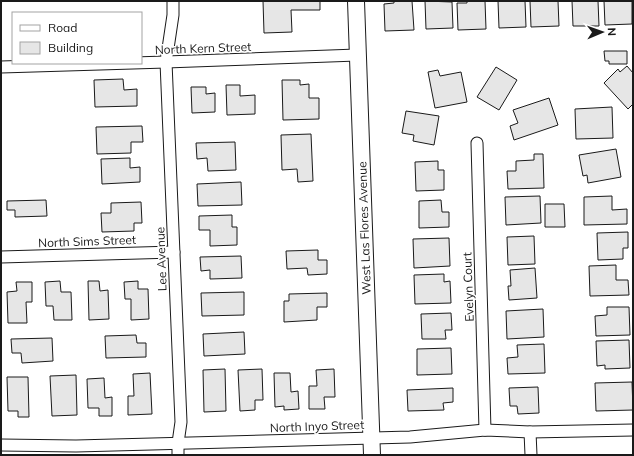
<svg xmlns="http://www.w3.org/2000/svg" width="634" height="456" viewBox="0 0 634 456" font-family="Mulish,sans-serif">
<style>
.building{fill:#e6e6e6;stroke:#1a1a1a}
.lines{fill:none;stroke-linecap:round;stroke-linejoin:round}
.street-casing{stroke:#1a1a1a;stroke-width:13}
.secondary-casing{stroke:#1a1a1a;stroke-width:18}
.street{stroke:#fff;stroke-width:11}
.secondary{stroke:#fff;stroke-width:16}
.labels{text-anchor:middle;dominant-baseline:central;stroke-width:3;stroke-linejoin:round;paint-order:stroke}
.street-label{font-size:12px;fill:#1a1a1a;stroke:#fff}
</style>
<rect width="100%" height="100%" fill="#fff"/>
<!-- building -->
<g class="building">
<polygon points="263,1 320,1 320,10 291,10 292,32 264,33"/>
<polygon points="394,1 412,1 414,30 385,31 384,4 394,3"/>
<polygon points="425,1 452,2 453,28 426,29"/>
<polygon points="467,1 485,1 486,29 458,30 457,3 467,3"/>
<polygon points="498,1 525,1 526,27 499,28"/>
<polygon points="530,1 558,1 559,26 531,27"/>
<polygon points="572,1 598,1 599,26 573,26"/>
<polygon points="604,1 632,1 632,24 605,25"/>
<polygon points="604,51 627,51 627,64 609,64 609,61 605,61"/>
<polygon points="627,66 633,73 633,104 628,109 604,83 618,69 620,72"/>
<polygon points="496,67 517,80 499,110 477,97"/>
<polygon points="438,70 440,76 461,72 467,102 435,108 428,72"/>
<polygon points="123,79 124,90 137,89 137,106 95,107 94,80"/>
<polygon points="282,80 300,80 300,85 309,84 309,98 319,98 319,119 283,120"/>
<polygon points="226,85 240,85 240,96 255,95 255,114 227,115"/>
<polygon points="191,87 206,87 206,94 215,93 215,112 192,113"/>
<polygon points="549,98 558,125 514,140 510,126 518,123 513,110"/>
<polygon points="612,107 613,138 576,139 575,109"/>
<polygon points="406,111 439,116 434,145 413,141 414,135 402,133"/>
<polygon points="142,126 143,142 131,142 131,153 97,154 96,127"/>
<polygon points="311,134 313,181 298,182 297,169 282,170 281,135"/>
<polygon points="235,142 236,170 208,171 207,158 197,159 196,143"/>
<polygon points="616,149 621,177 588,183 587,175 583,176 579,155"/>
<polygon points="534,154 543,154 544,188 508,189 507,171 516,171 516,161 534,160"/>
<polygon points="130,158 130,168 140,167 140,182 102,184 101,159"/>
<polygon points="438,161 438,170 444,170 444,190 416,191 415,162"/>
<polygon points="241,182 242,205 198,206 197,184"/>
<polygon points="540,196 541,223 506,225 505,197"/>
<polygon points="612,196 612,210 627,209 627,224 584,225 584,197"/>
<polygon points="46,200 47,216 15,217 15,210 7,210 7,201"/>
<polygon points="441,200 442,212 449,212 449,227 419,228 419,201"/>
<polygon points="141,202 142,223 134,223 134,231 102,232 101,213 111,213 111,203"/>
<polygon points="545,204 564,204 565,227 545,227"/>
<polygon points="232,215 232,227 237,227 237,245 210,246 210,230 199,230 199,216"/>
<polygon points="628,232 628,248 623,248 623,259 598,260 597,233"/>
<polygon points="534,236 535,264 508,265 507,237"/>
<polygon points="449,238 450,266 414,268 413,239"/>
<polygon points="318,250 318,260 327,260 327,274 308,275 307,268 287,269 286,251"/>
<polygon points="241,256 242,278 210,279 210,270 201,271 200,257"/>
<polygon points="616,265 616,280 628,280 629,295 590,296 589,266"/>
<polygon points="535,268 537,298 509,300 508,286 511,286 510,270"/>
<polygon points="444,274 444,282 450,281 451,303 415,304 414,275"/>
<polygon points="60,281 61,292 71,292 72,320 54,320 53,306 46,306 45,282"/>
<polygon points="88,281 99,281 100,291 108,290 109,319 89,320"/>
<polygon points="138,281 138,289 148,289 149,319 131,320 131,299 125,299 124,282"/>
<polygon points="16,282 32,282 32,302 26,302 27,323 8,323 7,292 17,291"/>
<polygon points="244,292 244,315 202,316 201,293"/>
<polygon points="327,293 327,307 317,307 317,320 284,322 284,301 289,301 289,294"/>
<polygon points="607,307 629,307 630,335 596,336 595,316 607,315"/>
<polygon points="543,309 544,337 507,339 506,311"/>
<polygon points="451,313 452,330 445,330 446,339 422,339 421,314"/>
<polygon points="244,332 245,354 204,356 203,334"/>
<polygon points="136,335 137,343 146,343 146,357 106,358 105,336"/>
<polygon points="52,338 53,361 22,363 21,353 12,353 11,339"/>
<polygon points="629,340 630,368 605,369 605,365 597,366 596,341"/>
<polygon points="544,344 545,373 508,374 507,358 518,357 517,345"/>
<polygon points="451,348 452,374 417,375 417,349"/>
<polygon points="225,369 226,411 204,412 203,370"/>
<polygon points="262,369 263,400 255,400 255,410 240,411 238,370"/>
<polygon points="334,369 335,397 324,397 325,409 309,409 309,386 317,386 316,370"/>
<polygon points="150,373 152,414 128,415 128,396 134,396 133,374"/>
<polygon points="274,373 290,373 291,392 298,391 299,409 284,410 284,406 275,407"/>
<polygon points="76,375 77,415 52,416 50,376"/>
<polygon points="7,377 28,377 29,417 18,417 18,411 8,411"/>
<polygon points="104,378 105,398 112,397 112,416 99,416 99,408 88,408 87,379"/>
<polygon points="632,382 633,410 596,411 595,383"/>
<polygon points="538,387 539,413 518,414 517,406 510,406 509,388"/>
<polygon points="453,388 453,402 443,403 444,410 408,411 407,390"/>
</g>
<g class="lines">
<defs>
<g id="street">
<polyline points="173,1 173,15 166,62 181,422 178,443 178,455"/>
<polyline points="1,67 166,62 357,55"/>
<polyline points="477,143 485,430"/>
<polyline points="1,257 174,252"/>
<polyline points="530,432 531,455"/>
<polyline points="1,445 76,446 410,437 485,430 530,432 633,430"/>
</g>
<polyline id="secondary" points="356,1 372,455"/>
</defs>
<!-- street casing -->
<use href="#street" class="street-casing"/>
<!-- secondary casing -->
<use href="#secondary" class="secondary-casing"/>
<!-- street -->
<use href="#street" class="street"/>
<!-- secondary -->
<use href="#secondary" class="secondary"/>
</g>
<g class="labels">
<!-- street labels -->
<g class="street-label">
<text transform="translate(203 48) rotate(-2)">North Kern Street</text>
<text transform="translate(364 228) rotate(-92)">West Las Flores Avenue</text>
<text transform="translate(87 241) rotate(-2)">North Sims Street</text>
<text transform="translate(161 259) rotate(-92)">Lee Avenue</text>
<text transform="translate(468 287) rotate(-92)">Evelyn Court</text>
<text transform="translate(317 426) rotate(-2)">North Inyo Street</text>
</g>
</g>
<!-- border -->
<rect width="634" height="456" fill="none" stroke="#1a1a1a" stroke-width="4"/>
<!-- legend -->
<rect x="12" y="12" width="130" height="52" fill="#ffffff" stroke="#a3a3a3"/>
<rect x="20" y="25" width="20" height="6" fill="#ffffff" stroke="#a3a3a3"/>
<text x="48" y="32" font-size="12" fill="#1a1a1a">Road</text>
<rect x="20" y="42" width="20" height="12" fill="#e6e6e6" stroke="#a3a3a3"/>
<text x="48" y="52" font-size="12" fill="#1a1a1a">Building</text>
<!-- north arrow -->
<g transform="translate(602 32) rotate(88)" stroke="#ffffff" stroke-width="3" paint-order="stroke">
<path d="M0-3L7 15L0 10L-7 15Z" fill="#1a1a1a"/>
<text y="-6" font-size="11" font-weight="bold" text-anchor="middle" fill="#1a1a1a">N</text>
</g>
</svg>
